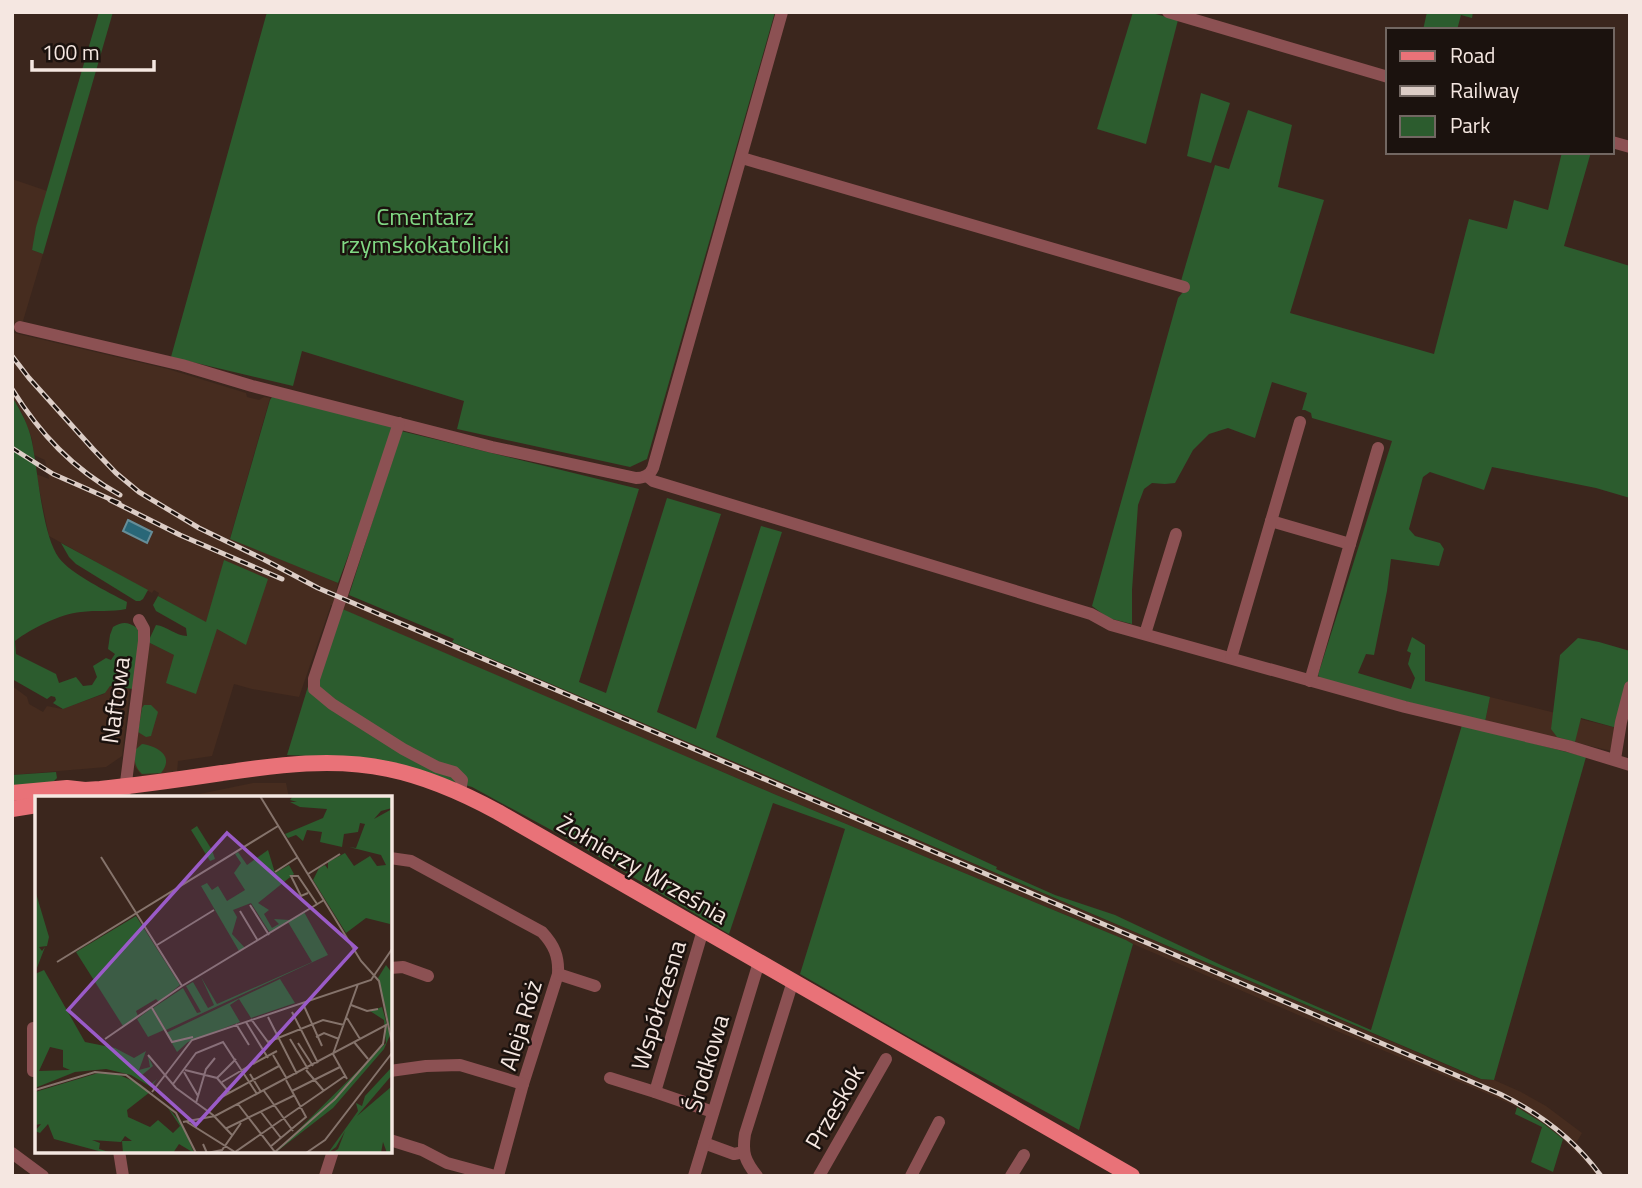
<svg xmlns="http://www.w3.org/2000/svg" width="1642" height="1188" viewBox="0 0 1642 1188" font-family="'Titillium Web',sans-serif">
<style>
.built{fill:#462c1f}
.green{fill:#2c5c2e}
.water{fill:#296778;stroke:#668d98;stroke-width:2}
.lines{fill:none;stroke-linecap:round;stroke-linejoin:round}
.minor{stroke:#8c5153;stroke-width:12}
.major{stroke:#e97278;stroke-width:16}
.rail-casing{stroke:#dccdc6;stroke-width:5}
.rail{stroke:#1b120e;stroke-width:2.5;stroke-dasharray:8;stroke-linecap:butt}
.labels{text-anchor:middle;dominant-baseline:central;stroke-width:5;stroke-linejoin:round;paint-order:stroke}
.park-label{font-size:24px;fill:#81d884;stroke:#1b120e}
.street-label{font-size:24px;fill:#f5e7e1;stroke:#1b120e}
.inset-road{fill:none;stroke:#85736b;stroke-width:2}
.view{fill:#9a5bc8;fill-opacity:0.15;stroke:#9a5bc8;stroke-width:3.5}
.inset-edge{fill:none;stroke:#f5e7e1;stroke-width:3.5}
</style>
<rect width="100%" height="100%" fill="#3b261d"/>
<!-- built -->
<g class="built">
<polygon points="12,179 47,191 32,250 43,254 23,321 17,322 14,333 168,369 246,393 247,397 259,400 264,397 270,398 230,538 338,583 333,605 331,605 299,697 252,689 234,684 212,756 178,761 177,772 142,776 135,767 133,761 148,642 174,655 217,629 246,645 158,596 159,593 154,590 152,593 49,536 36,474 49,479 45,460 34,455 32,439 22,413 12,397"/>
<polygon points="346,597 1480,1079 1494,1080 1521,1092 1546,1106 1582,1133 1576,1143 1604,1176 1597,1176 1586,1162 1563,1139 1544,1124 1517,1107 1488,1094 1303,1017 1133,944 1126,940 774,794 341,609"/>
<polygon points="12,686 27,697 29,704 43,712 47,706 62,709 104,694 109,686 130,688 122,756 106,767 12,775"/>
<polygon points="1490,697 1617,728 1612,751 1485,722"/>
<polygon points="253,783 286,783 289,798 180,798"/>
</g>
<!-- green -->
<g class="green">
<polygon points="99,12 113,12 43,254 32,250 36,227"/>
<polygon points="267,12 775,12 647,459 630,467 457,429 464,401 302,351 293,386 171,357"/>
<polygon points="1133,12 1148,12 1178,20 1146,144 1097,129"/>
<polygon points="1427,12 1473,12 1472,18 1461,15 1457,30 1423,30"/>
<polygon points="1201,93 1230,103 1211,163 1187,156"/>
<polygon points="1248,110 1292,125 1278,187 1324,200 1290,313 1434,354 1469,219 1507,229 1514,200 1548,210 1562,152 1591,152 1564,246 1630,266 1630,498 1596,488 1492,467 1484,490 1430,472 1423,477 1409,529 1415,536 1440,543 1444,549 1439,566 1391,559 1387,591 1374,655 1366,654 1358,673 1411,689 1415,678 1408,664 1411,653 1407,651 1412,637 1425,645 1425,681 1490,697 1485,722 1322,680 1318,675 1392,441 1312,418 1311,413 1305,410 1302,410 1307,393 1272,382 1255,438 1228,428 1209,434 1193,450 1175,483 1165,484 1152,483 1144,489 1138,505 1132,590 1132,624 1108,618 1092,606 1178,298 1183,292 1181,281 1215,165 1229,169"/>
<path d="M12,397c9,14 17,29 20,45 6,29 10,93 27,116 12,16 49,34 68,44l-1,7c-14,3 -30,1 -45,3 -21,2 -49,16 -66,29l1,13 40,20 3,9 17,-6 7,9 9,-1 5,-8 -4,-11 13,-8 5,2 4,-6 -7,-5 2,-14 3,-8c10,-6 15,-5 24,1l3,9 -7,52 -23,-3 -5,7 -42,16 -10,-6 3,-3 -1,-3 -4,-1 -4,3 -35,-20z"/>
<polygon points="272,397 394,424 376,482 338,583 230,539 270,400"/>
<polygon points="401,431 639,489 579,682 606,693 667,498 721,514 657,712 696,729 761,526 782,532 716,737 997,867 996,869 1055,895 1115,915 1221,965 1371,1030 1462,725 1586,757 1494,1080 1481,1079 452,642 454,639 349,595"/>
<polygon points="61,543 148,590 143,599 140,601 136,601 76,564 69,557"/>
<path d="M224,560l44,19 -22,66 -29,-16 -21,65 -30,-11 8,-28 -26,-13 8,-17c11,1 20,11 31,11l-1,-8 -30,-17 -3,-6 5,-9 48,26z"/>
<polygon points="333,605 774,794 1126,940 1133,944 1079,1130 909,1037 800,974 845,829 773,803 729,934 577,844 472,787 374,759 287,755"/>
<polygon points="1578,638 1599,642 1630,651 1630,679 1617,728 1581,718 1575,742 1557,737 1551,729 1560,655"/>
<polygon points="144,705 151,705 158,712 151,736 146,737 138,732 142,708"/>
<path d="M142,744c15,2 33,12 19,29l-19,1c-8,-8 -8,-14 -7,-24z"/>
<polygon points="56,772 57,778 52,783 12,786 12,775"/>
<polygon points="1517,1107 1544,1124 1563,1139 1553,1172 1531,1162 1542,1127 1515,1114"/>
</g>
<!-- water -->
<polygon class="water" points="128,520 152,532 147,543 123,531"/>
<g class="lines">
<!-- minor -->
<g class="minor">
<polyline points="1168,12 1388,77"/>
<polyline points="1612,142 1630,147"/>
<polyline points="742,158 1184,287"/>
<path d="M20,327l162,38 70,21 240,61 144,31c8,0 14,-3 17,-10l129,-456"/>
<polyline points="399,423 314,679 314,689 332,704 403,749 437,767 454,772 462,780 460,792"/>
<polyline points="647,476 653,481 1091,614 1111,625 1405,707 1568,746 1630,765"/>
<polyline points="1271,521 1350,544"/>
<polyline points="1145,634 1176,534"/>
<polyline points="1231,658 1300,422"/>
<polyline points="1310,681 1378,448"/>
<polyline points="1615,759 1621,722 1630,687"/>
<polyline points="124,798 144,641 144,629 139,620"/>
<path d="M390,858l21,3 131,71c12,13 17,24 16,42l-35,110 -25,92"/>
<polyline points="390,968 403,967 428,976"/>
<polyline points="558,974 595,986"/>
<polyline points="33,1028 33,1071 37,1071"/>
<polyline points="390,1071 426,1066 460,1065 523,1084"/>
<polyline points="610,1078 655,1092 713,1112"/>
<polyline points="655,1092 703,930"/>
<polyline points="390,1140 422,1150 447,1163 495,1176"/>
<polyline points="704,1143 734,1154 744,1152"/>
<polyline points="119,1151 123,1176"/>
<polyline points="12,1153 43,1176"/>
<polyline points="325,1176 333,1151"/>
<polyline points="694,1176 759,962"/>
<path d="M757,1176c-12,-15 -15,-23 -12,-42l48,-153"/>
<polyline points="819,1176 886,1059"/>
<polyline points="911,1176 939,1122"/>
<polyline points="1011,1176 1024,1155"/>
</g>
<!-- major -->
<g class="major">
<path d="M12,793l55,-5 18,2 15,-1c41,-4 82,-10 122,-16 56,-8 111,-16 166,-4 39,8 75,24 110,43l634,364"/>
<polyline points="12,809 37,805"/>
</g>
<defs>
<g id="rail">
<path d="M12,356l17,22 64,71 23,24 23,19 60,36 64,31 55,29 1182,506c39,19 75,46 101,82"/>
<path d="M12,389c28,45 61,80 108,106"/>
<polyline points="12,448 53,474 119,503"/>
<polyline points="110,500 180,535 282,579"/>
</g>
</defs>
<!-- rail casing -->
<use href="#rail" class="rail-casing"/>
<!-- rail -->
<use href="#rail" class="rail"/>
</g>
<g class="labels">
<!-- park labels -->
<g class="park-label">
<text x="425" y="216">Cmentarz<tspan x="425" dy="28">rzymskokatolicki</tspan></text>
</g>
<!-- street labels -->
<g class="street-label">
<text transform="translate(115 700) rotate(-82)">Naftowa</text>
<text transform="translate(643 869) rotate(30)">Żołnierzy Września</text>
<text transform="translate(658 1005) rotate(-73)">Współczesna</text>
<text transform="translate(520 1025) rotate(-73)">Aleja Róż</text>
<text transform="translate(706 1063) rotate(-73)">Środkowa</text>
<text transform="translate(834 1107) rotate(-60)">Przeskok</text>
</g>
</g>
<!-- overview -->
<g transform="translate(35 796)">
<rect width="357" height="357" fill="#3b261d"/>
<path d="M258,0h99v12l-11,3 -7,8 18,-10 -2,115 -24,-6 -20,15 -33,-53 6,-12 6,-3 3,4v-7l17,-9 9,13 16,-10 7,10 9,-1 -5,-10 -32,-8 7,1 9,-24 -5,-1 -2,9 -14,2 -2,13 -22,-5 2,-10 -15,-2 -4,11 -7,-6 -8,3 -3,-4 38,-16 4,-9 -27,-2 -10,-5h7l-7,-2zM162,30l15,24 3,9 -5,2 -19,-31zM233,54l7,23 14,-8 5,9 -36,29 11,7 -5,4 8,14 7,-4 -5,-5 16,1 -20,13 -19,-30 -18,7 4,7 -5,17 13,14 -6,3 -38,-65 6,-3 5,7 6,-4 9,15 18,-11 -11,-17 7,-10 -6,-9 3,-2 9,13zM0,94l14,47 -2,9 -8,1 3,4 3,-4 -10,26zM269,116l24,43 -162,75 -13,-22 30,-20 14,25 4,-1 -15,-26 7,-4 15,26 6,-3 -13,-28 16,27 95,-42 -24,-40zM101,120l44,69 -21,17 -3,-3 -20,12 2,5 -15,10 -47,-74zM351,169l6,8v63l-14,-58zM9,174l41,72 30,6 19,10 12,-7 -7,19 11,-3 -2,-11 5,10 -11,9 8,10 7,-6 -6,8 -20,-12 -25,-6 -31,3 -40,16v-114zM15,251l13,3v17l7,3 -31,1zM245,183l15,24 -44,15 -12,-19 -9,6 10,17 -52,20 -11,10 -11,-19zM347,211l8,28 -6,14 -51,59 -58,45 111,-110 -2,-23 -14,-9zM117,212l12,22 -16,7 -11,-18zM356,272l1,7 -35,41 34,-29 1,-7v73h-5l-4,-11 -2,11h-49l6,-4 7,-18 -9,16 -8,6 30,-42 -2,-8 6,3 3,-10zM63,277l19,1 23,10 10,8 -23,18 1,7 22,10 8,-7 15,13 7,-7 -14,-21 16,19 12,29 -15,-9 -6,9h-50l-1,-12h10l-7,-5 -4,6 -29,-2 8,3 -1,6 13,4h-6l-52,-14 -6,-15 -8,9 -5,-2 6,-7 -6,1v-33z" fill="#2c5c2e" fill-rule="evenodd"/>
<path class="inset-road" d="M225,0l101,165 18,20 13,62M66,61l81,129M240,76l23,-15M273,78l32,-20M273,97l-7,3 -10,-20h7l19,28M215,109l19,30M205,115l18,30M122,149l57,-35M22,166l221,-136M316,209l16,6 11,-2M269,210l18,40M117,212l20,34 21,-5M257,216l26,51M233,221l29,57M312,222l13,21M216,223l17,23 55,-22 21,5M211,226l22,36M201,228l13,21M281,241l8,-4 15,6M70,243l77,-53 142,-86M255,243l18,30M319,246l14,17M263,247l15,23M298,258l25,-70M298,258l14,25M113,259l28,33 37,27 19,20M238,259l14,24M218,268l24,-13M150,274l32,8 12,14M271,274l18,21M149,276l14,24M215,278l11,18M182,282l19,-19M187,286l27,-16M138,288l23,-31 27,-11 34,52M0,294l60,-18 31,3 50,38 20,40M229,295l29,40M257,295l48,-24M117,296l40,-52 179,-60 21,-31M183,303l61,-33M161,307l10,-34 9,-11M226,316l20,26M148,326l32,-6 171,-91 -3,19 -48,55 -60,53 -37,-48M152,326l48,30 110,-76M190,333l70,-34M168,348l4,9 15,-3 19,-27M235,351l36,-30 -20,-37M271,357l19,-13 67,-87"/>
<path class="view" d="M192,37l129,115 -160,177 -128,-115z"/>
<rect width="357" height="357" class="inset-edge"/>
</g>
<!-- border -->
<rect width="1642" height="1188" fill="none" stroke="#f5e7e1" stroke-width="28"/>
<!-- legend -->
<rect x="1386" y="28" width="228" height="126" fill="#1b120e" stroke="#726762" stroke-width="2"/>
<rect x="1400" y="51" width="35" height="10" fill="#e97278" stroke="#726762" stroke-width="2"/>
<text x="1450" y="63" font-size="21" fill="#f5e7e1">Road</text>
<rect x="1400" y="86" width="35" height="10" fill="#dccdc6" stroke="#726762" stroke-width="2"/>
<text x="1450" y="98" font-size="21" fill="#f5e7e1">Railway</text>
<rect x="1400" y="116" width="35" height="21" fill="#2c5c2e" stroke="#726762" stroke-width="2"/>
<text x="1450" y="133" font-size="21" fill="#f5e7e1">Park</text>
<!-- scale -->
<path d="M32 60v10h122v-10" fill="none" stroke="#f5e7e1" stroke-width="3.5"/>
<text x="42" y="60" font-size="21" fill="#f5e7e1" stroke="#1b120e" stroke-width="5" paint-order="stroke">100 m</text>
</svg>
